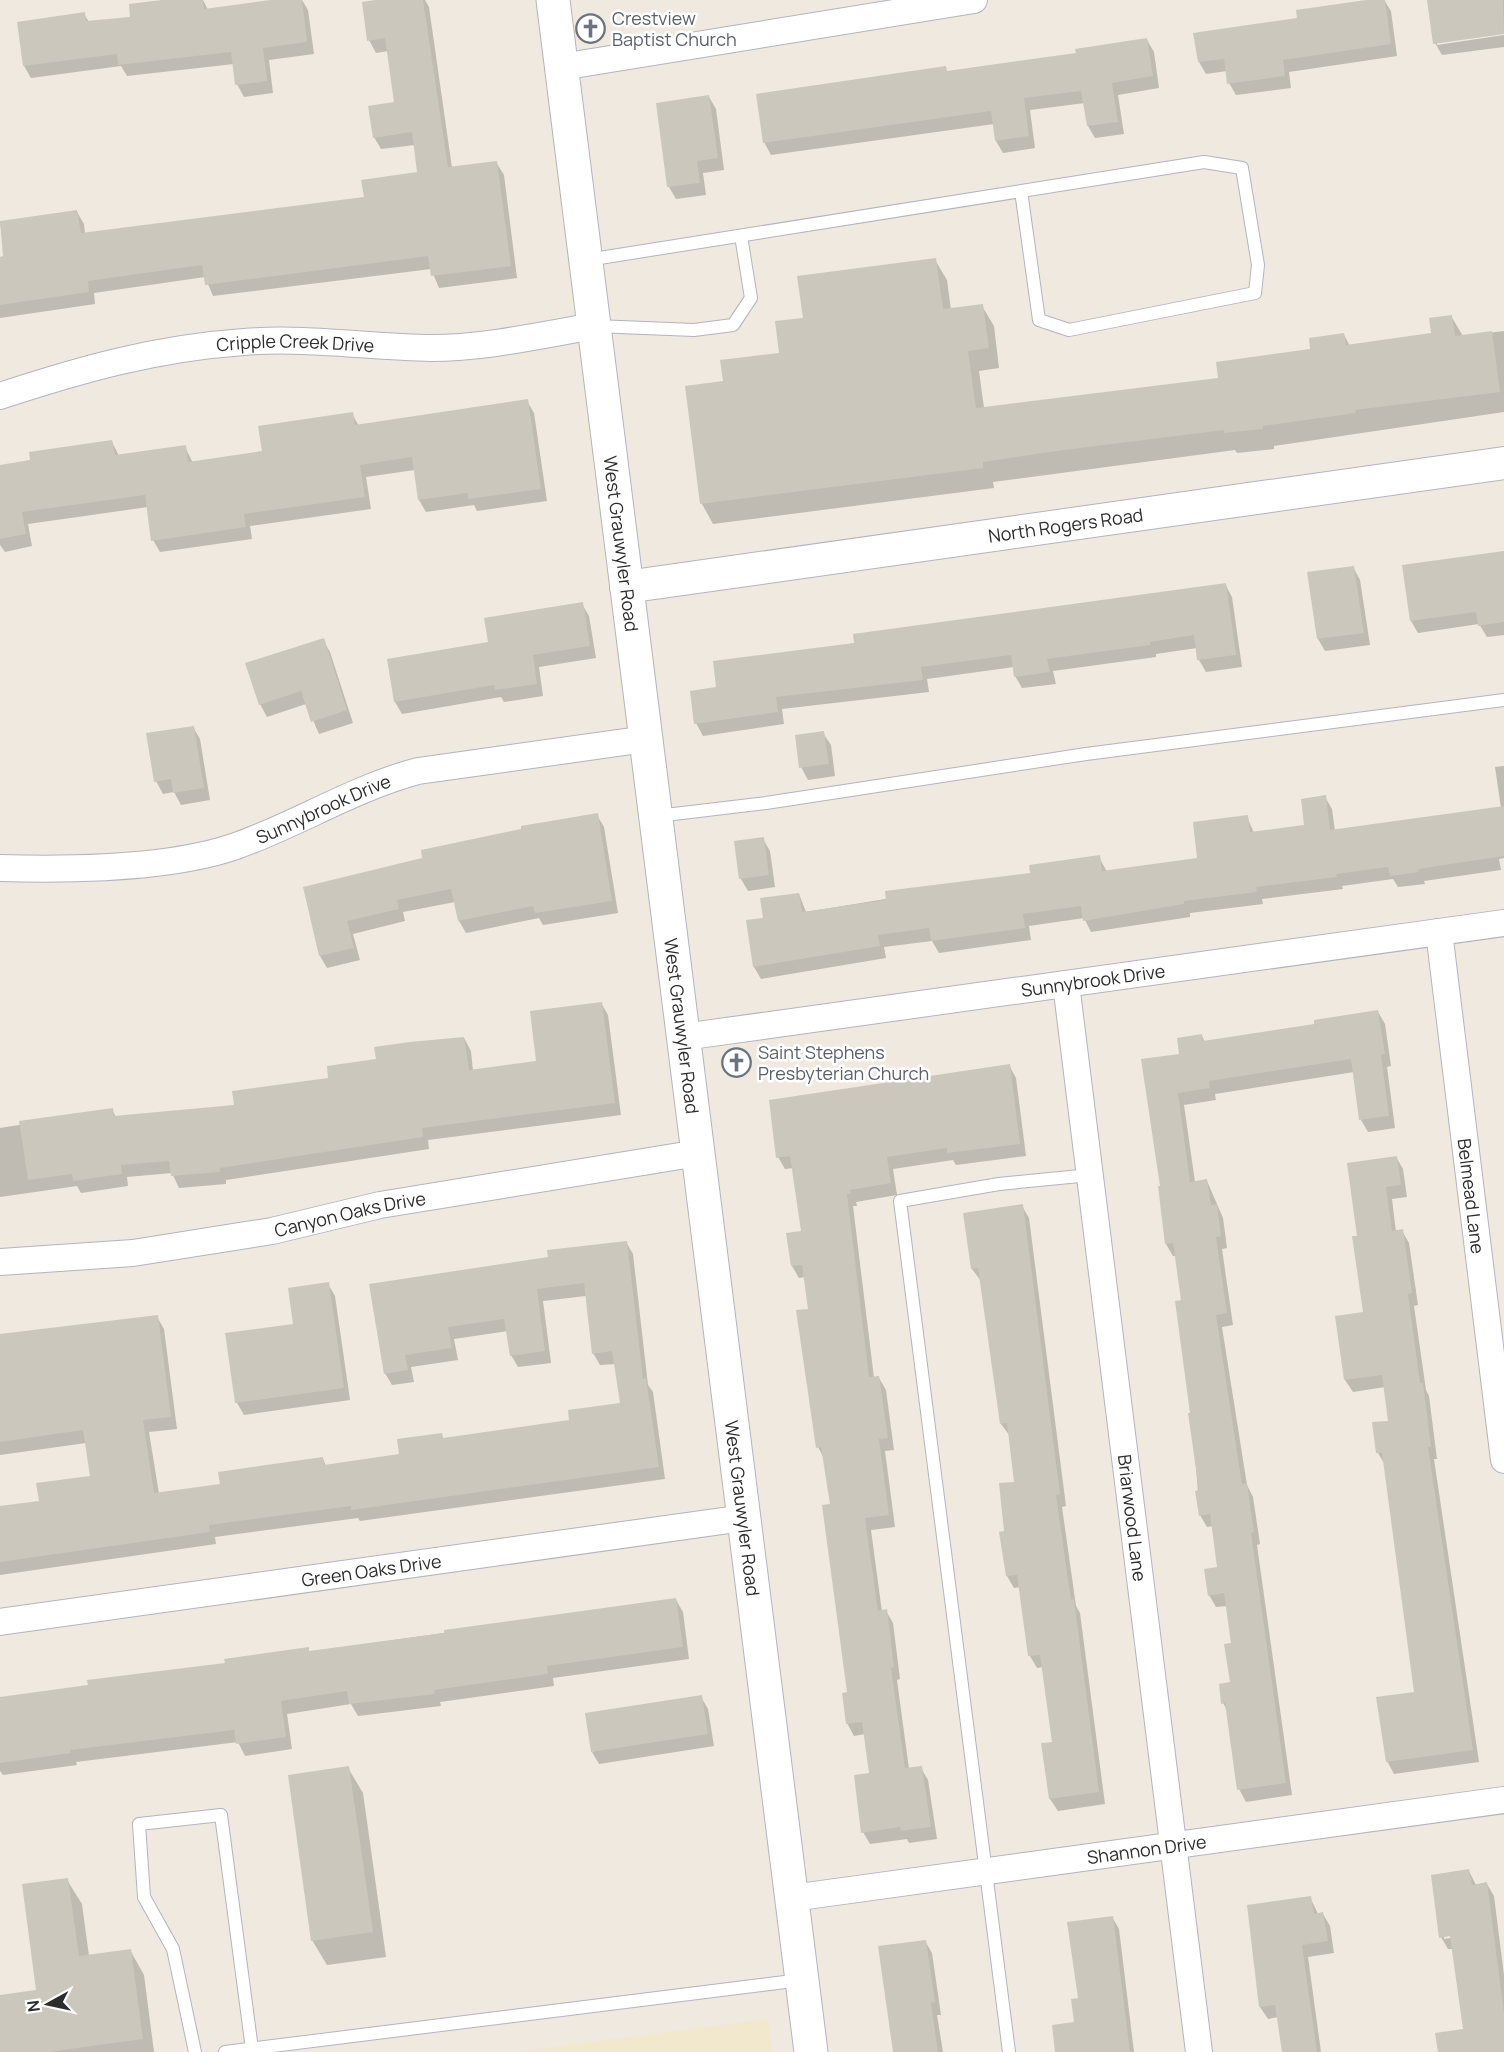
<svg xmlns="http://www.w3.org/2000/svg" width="1504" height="2052" viewBox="0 0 1504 2052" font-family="Manrope,sans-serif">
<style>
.education{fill:#f1e8ce}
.shadow{fill:#0003;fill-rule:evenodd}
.building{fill:#cbc7bd}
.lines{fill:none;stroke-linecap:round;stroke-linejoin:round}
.service-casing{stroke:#b3b4c1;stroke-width:14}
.minor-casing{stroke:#b3b4c1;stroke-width:28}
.tertiary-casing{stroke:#b3b4c1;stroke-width:34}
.secondary-casing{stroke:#b3b4c1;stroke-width:35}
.service{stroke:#fff;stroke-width:12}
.minor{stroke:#fff;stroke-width:26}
.tertiary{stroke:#fff;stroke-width:32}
.secondary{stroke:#fff;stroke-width:33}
.labels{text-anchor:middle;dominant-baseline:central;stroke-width:5;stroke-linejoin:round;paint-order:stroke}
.worship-label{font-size:18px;fill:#5b616d;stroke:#fff;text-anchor:start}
.street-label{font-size:18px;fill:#2d2d2d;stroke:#fff}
</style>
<rect width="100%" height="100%" fill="#efe9df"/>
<!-- education -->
<polygon class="education" points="768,2019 772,2052 515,2052"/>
<!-- shadow -->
<g class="shadow">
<polygon points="176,0 203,0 208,10 302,0 308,10 314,54 269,60 273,93 244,97 237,84 234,64 127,76 121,66 31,78 24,66 84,14 89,22 132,18"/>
<polygon points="386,0 425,0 429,7 452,168 496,162 504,175 517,278 439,288 431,269 213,296 205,277 94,293 95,304 0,318 0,258 5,257 0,222 77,212 84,224 85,234 366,198 419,174 415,145 381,149 374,137 396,103 388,51 376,53 369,40"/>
<polygon points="1377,0 1384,0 1391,11 1397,56 1289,72 1291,88 1236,95 1229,83 1227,71 1206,74 1199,62 1195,34 1299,19"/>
<polygon points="1429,0 1504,0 1504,32 1437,42 1437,45 1504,35 1504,47 1442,55 1435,43"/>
<polygon points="1147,40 1154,52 1159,88 1118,95 1124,134 1095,138 1088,126 1085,103 1030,110 1035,148 1003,153 996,141 994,124 771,155 764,142 945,68 948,73 1077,55"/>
<polygon points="709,97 716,109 724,170 703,173 706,195 676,199 669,187"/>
<polygon points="935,260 947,280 951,310 982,306 994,326 999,368 979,371 984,408 1220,380 1312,350 1344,335 1350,346 1433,335 1451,316 1463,336 1504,331 1504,412 1274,446 1274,449 1237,453 1235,450 993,482 994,488 713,524 702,504 725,383 781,354 804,319"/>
<polygon points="527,401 534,413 547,501 477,511 474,505 426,512 419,500 415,470 366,477 371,509 250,526 252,539 160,552 153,540 148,507 28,524 32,546 5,552 0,545 0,467 112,442 119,456 185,447 193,463 264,453 352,414 359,426"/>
<polygon points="1504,553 1504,635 1487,637 1479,624 1418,633 1411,621"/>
<polygon points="1353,567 1360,580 1370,645 1325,651 1318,639 1309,574"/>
<polygon points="1225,584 1232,597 1242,667 1206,672 1199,660 1197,648 1156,654 1156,657 1053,671 1056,684 1022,688 1015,676 1014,667 927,679 929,692 782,709 784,724 703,736 696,723 718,688 856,645"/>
<polygon points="582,604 589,616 596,658 539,667 543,696 504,702 501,697 402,714 395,702 388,661 490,643"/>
<polygon points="323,640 330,652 353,723 319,734 306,704 267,717 260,704"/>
<polygon points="193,727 200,739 210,800 181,805 174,792 163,794 156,781"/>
<polygon points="823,733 831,745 835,776 808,780 801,767"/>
<polygon points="1504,766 1504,858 1499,859 1501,870 1424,881 1425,884 1398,887 1393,879 1342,886 1343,889 1262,899 1263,904 1190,913 1190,917 1091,932 1084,918 1029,926 1031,940 939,953 932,941 884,947 886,958 761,979 754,967 765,919 799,894 806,912 1032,875 1099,857 1107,872 1199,859 1247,817 1254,833 1306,826 1325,797 1332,809 1335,831 1501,808 1495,767"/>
<polygon points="597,815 604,827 618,913 543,925 539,918 466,933 459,921 455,902 403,912 405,921 353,934 360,960 327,968 320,956 304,888"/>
<polygon points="763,839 770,851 775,887 748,891 741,879 736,843"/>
<polygon points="601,1003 608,1015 621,1115 428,1140 429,1149 226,1180 226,1184 179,1188 172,1173 127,1177 128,1186 81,1193 77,1186 0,1197 0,1128 112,1110 116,1117 236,1106 330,1079 377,1060 464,1038 471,1051 473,1071 538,1063"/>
<polygon points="1378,1012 1385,1024 1391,1066 1387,1067 1395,1128 1368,1132 1361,1120 1354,1072 1215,1094 1216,1100 1184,1105 1195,1182 1207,1181 1223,1218 1227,1248 1222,1249 1233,1325 1222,1327 1247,1485 1253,1497 1260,1544 1257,1545 1292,1795 1246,1802 1239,1789 1228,1712 1223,1703 1231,1683 1233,1644 1227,1606 1216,1607 1209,1595 1219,1568 1213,1526 1207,1527 1200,1515 1182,1301 1176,1256 1173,1256 1166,1244 1159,1187 1161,1187 1181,1055 1202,1036 1205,1042 1316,1026"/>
<polygon points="1009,1065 1016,1078 1026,1156 956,1165 953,1160 893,1169 897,1195 856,1202 857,1206 853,1206 874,1378 879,1378 886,1390 894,1450 885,1451 895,1527 871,1530 882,1612 886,1611 893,1623 900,1679 897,1680 909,1769 921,1768 928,1780 937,1839 909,1843 907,1839 870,1844 863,1832 871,1774 865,1734 854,1736 847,1723 849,1693 831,1505 825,1460 818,1447 810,1310 805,1277 799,1278 792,1266 803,1233 794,1168 785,1169 778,1157"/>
<polygon points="1396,1157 1403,1169 1407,1197 1392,1199 1396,1232 1402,1231 1409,1243 1418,1305 1414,1306 1426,1390 1429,1396 1437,1459 1434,1459 1479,1762 1394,1774 1387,1761 1416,1693 1385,1465 1378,1453 1390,1422 1385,1387 1353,1392 1345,1380 1364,1313 1359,1237"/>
<polygon points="1022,1206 1029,1218 1066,1506 1062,1507 1076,1606 1080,1613 1105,1804 1058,1811 1050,1799 1043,1744 1054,1743 1043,1667 1037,1668 1030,1656 1020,1587 1014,1588 1007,1576 1006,1533 1016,1483 1010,1436 1001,1424 981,1281 972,1269 964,1214"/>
<polygon points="626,1242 633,1254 648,1385 653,1392 665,1479 360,1521 358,1518 215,1537 216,1544 0,1575 0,1508 41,1502 91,1477 86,1443 0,1455 0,1336 157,1317 164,1329 177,1429 149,1432 159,1494 221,1485 323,1459 326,1466 401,1455 441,1435 444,1439 571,1421 621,1404 616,1364 600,1365 593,1353 586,1296 543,1301 551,1363 518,1367 511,1355 508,1331 454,1339 458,1360 411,1367 414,1382 392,1385 385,1373 371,1286 549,1258"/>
<polygon points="328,1284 335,1296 350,1400 244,1415 237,1403 227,1335 295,1325"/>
<polygon points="676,1600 683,1612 689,1659 553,1678 554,1686 440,1702 441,1706 358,1716 351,1704 287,1714 292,1749 245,1756 238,1742 76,1762 77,1765 3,1775 0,1771 0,1699 226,1665 308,1649 310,1652"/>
<polygon points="701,1697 708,1709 714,1746 599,1764 592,1752"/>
<polygon points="348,1768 363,1793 386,1957 327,1965 312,1940"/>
<path d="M1469,1871l7,14 11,-1 7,12 10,79v77h-65l25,-21 -11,-82h-5l-7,-12zM1457,1934v3l-13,2v-3z"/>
<polygon points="67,1880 82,1904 89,1956 130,1950 144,1975 154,2052 0,2052 0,1996 38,1991"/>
<polygon points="1310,1897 1318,1914 1323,1914 1330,1926 1334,1953 1308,1957 1321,2052 1283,2052 1278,2017 1268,2019 1260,2007"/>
<polygon points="1112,1917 1119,1929 1134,2052 1057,2052 1076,2023 1080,1999"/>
<polygon points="925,1941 932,1953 941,2015 937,2015 943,2052 895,2052"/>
</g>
<!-- building -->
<g class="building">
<polygon points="162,0 203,0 204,9 270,0 302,0 307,42 263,48 267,81 235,85 231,52 118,65 117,54 23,66 17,22 85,12 86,21 130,17 129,4"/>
<polygon points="375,0 423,0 448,167 497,161 511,266 431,276 428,256 205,285 202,265 88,281 89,292 0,305 0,257 3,256 0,221 77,210 81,233 364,197 361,180 417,172 412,132 373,138 368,106 394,102 385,38 367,41 362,2"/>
<polygon points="1366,0 1385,0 1391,44 1283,60 1285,76 1227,84 1224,59 1198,62 1193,33 1297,18 1296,10"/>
<polygon points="1427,0 1503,0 1504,34 1433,44"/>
<polygon points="1147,38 1153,76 1112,83 1118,122 1087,126 1081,91 1024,98 1029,136 995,141 991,111 763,143 756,94 946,66 947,71 1076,53 1075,49"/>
<polygon points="709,95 718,158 697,161 700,183 667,187 656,103"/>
<polygon points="936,258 943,309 983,304 989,348 968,351 976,408 1218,378 1216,362 1310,349 1309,338 1344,333 1346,345 1431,333 1429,318 1452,315 1455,336 1492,331 1500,392 1355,410 1356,413 1263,426 1263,429 1224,433 1224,430 1064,450 983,462 983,468 700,504 685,386 723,381 720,360 779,353 775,321 803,318 797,276"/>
<polygon points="528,399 541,489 468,499 468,493 418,500 412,457 360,465 365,497 244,514 246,527 151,541 145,495 22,512 26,534 0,539 0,465 30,460 29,452 112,440 115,455 186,445 188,462 262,451 258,426 353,412 355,425"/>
<polygon points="1504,551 1504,622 1478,626 1476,612 1410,621 1402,565"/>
<polygon points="1354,566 1364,633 1317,639 1307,572"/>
<polygon points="1226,583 1236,655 1197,660 1194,635 1150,642 1150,645 1047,659 1050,672 1014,677 1011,655 921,667 923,680 776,697 778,712 694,724 690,691 716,687 713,661 854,643 853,634"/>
<polygon points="583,602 590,646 533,655 537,684 495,690 494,685 394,702 387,659 488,642 484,618"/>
<polygon points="324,638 347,710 311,722 301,691 259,705 245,663"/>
<polygon points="194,726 204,788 173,793 171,779 154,782 146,733"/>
<polygon points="824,731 829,764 799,768 795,735"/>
<polygon points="1326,795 1330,830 1504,806 1504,856 1418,869 1419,872 1390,876 1388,867 1336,874 1337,877 1256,887 1257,892 1184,901 1184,904 1083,921 1081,906 1023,914 1025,928 931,941 929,928 878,935 880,946 753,967 746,920 763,918 760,898 799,893 802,912 886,900 885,891 1030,873 1029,865 1100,855 1102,871 1197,858 1193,822 1248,815 1250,832 1304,825 1301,799"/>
<polygon points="598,813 612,901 535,913 533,906 458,921 451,889 397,900 399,909 347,921 354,948 319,956 303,887 422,858 421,850 521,829 521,826"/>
<polygon points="764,837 769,875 739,879 734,841"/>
<polygon points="602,1002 615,1103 422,1128 423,1137 220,1168 220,1172 171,1176 169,1161 121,1165 122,1174 73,1181 72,1174 28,1180 19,1121 113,1108 114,1116 234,1105 232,1091 328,1078 327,1066 376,1059 374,1047 410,1042 464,1037 469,1070 536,1061 530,1011"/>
<polygon points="1378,1010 1385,1054 1381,1055 1389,1116 1359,1120 1351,1059 1209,1081 1210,1088 1178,1093 1190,1182 1207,1179 1211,1205 1217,1204 1221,1236 1216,1237 1227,1313 1216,1315 1242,1484 1247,1483 1254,1532 1251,1533 1286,1783 1237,1790 1225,1703 1221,1704 1219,1684 1230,1682 1224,1644 1231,1643 1224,1593 1208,1596 1204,1569 1217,1567 1210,1514 1199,1516 1195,1491 1199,1490 1188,1413 1190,1413 1175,1301 1181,1300 1173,1243 1165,1244 1158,1186 1160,1186 1141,1059 1179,1054 1177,1038 1202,1034 1203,1041 1314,1024 1314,1020"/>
<polygon points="1010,1064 1020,1144 947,1153 947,1148 887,1157 891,1183 850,1190 851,1194 847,1194 869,1377 879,1376 888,1438 879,1439 889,1515 865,1518 878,1611 887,1609 894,1667 891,1668 905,1768 922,1766 931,1827 901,1831 900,1827 861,1833 854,1775 869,1773 862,1722 846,1724 842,1693 847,1692 822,1505 830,1504 821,1447 816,1448 796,1310 808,1309 802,1265 791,1266 786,1233 801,1231 790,1156 776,1158 769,1100"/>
<polygon points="1397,1156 1401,1185 1386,1187 1392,1231 1403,1229 1412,1293 1408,1294 1420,1383 1423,1383 1431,1447 1428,1447 1473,1750 1386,1762 1376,1697 1414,1692 1382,1453 1376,1453 1372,1422 1388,1421 1382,1375 1344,1380 1335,1316 1363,1312 1352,1236 1357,1236 1347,1163"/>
<polygon points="1023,1204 1060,1494 1056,1495 1071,1600 1074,1599 1099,1792 1049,1799 1041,1743 1052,1742 1040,1655 1028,1656 1017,1575 1006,1576 999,1532 1004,1531 999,1483 1014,1482 1007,1423 1000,1424 978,1268 971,1269 963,1213"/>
<polygon points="627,1241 643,1379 646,1378 659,1467 351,1510 351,1506 209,1525 210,1532 0,1562 0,1506 39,1501 36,1483 90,1476 83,1430 0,1442 0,1334 158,1315 171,1417 143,1420 154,1493 220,1484 218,1472 323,1457 324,1465 399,1454 397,1439 442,1433 443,1438 569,1420 568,1410 620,1403 612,1351 592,1354 584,1283 537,1289 545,1351 510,1356 504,1319 448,1327 452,1348 405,1355 408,1370 384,1374 369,1284 548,1257 547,1250"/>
<polygon points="329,1282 344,1388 235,1403 225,1333 293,1324 288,1288"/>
<polygon points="676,1598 683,1647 547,1666 548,1674 434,1690 435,1694 349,1704 347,1691 281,1701 286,1737 236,1744 234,1730 70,1750 71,1753 0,1763 0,1697 88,1685 87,1680 225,1663 224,1659 309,1647 309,1651 444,1633 444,1630"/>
<polygon points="702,1695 708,1734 591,1752 585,1713"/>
<polygon points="349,1766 373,1932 311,1941 288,1775"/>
<polygon points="1469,1869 1472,1885 1487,1882 1504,2013 1504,2052 1438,2052 1435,2033 1463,2029 1450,1936 1439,1938 1431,1875"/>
<polygon points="68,1878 79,1956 131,1949 143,2039 48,2052 0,2052 0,1995 36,1990 22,1884"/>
<polygon points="1311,1896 1314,1914 1323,1912 1328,1941 1302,1945 1317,2052 1282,2052 1275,2005 1259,2007 1247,1905"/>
<polygon points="1113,1916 1130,2052 1055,2052 1052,2025 1074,2022 1071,1999 1078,1998 1067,1922"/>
<polygon points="926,1940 935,2002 931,2003 938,2052 893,2052 878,1946"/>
</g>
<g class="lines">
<defs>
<g id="service">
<polyline points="587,260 1204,162 1242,168 1258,265 1255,293 1069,330 1039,320 1021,191"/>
<polyline points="595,326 694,330 733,325 751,298 741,236"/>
<polyline points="657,816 766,803 1086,754 1504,700"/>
<polyline points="195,2052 173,1949 144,1897 139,1824 221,1815 252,2049"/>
<polyline points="225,2052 801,1980"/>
<polyline points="1009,2052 900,1201 999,1184 1090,1175"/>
</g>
<g id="minor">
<polyline points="561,67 974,0"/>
<path id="s1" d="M0,396c82,-27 157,-48 244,-54 62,-5 125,5 187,6 54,0 110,-13 163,-22"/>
<path id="s2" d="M0,868c70,2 170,1 236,-22 62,-22 118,-58 182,-75l228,-32"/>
<path id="s3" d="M1439,932l65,528"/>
<path id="s4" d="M1066,984l133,1068"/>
<path id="s5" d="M683,1037l821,-114"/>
<path id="s6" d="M0,1262l133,-9 139,-22 108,-26 318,-52"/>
<path id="s7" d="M0,1622l744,-104"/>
<path id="s8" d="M792,1898l712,-98"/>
</g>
<g id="tertiary">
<path id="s9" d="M626,587l878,-124"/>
</g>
<g id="secondary">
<path id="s10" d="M553,0l258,2052"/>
</g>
</defs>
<!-- service casing -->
<use href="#service" class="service-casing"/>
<!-- minor casing -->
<use href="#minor" class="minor-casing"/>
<!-- tertiary casing -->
<use href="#tertiary" class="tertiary-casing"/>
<!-- secondary casing -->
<use href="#secondary" class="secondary-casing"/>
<!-- service -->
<use href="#service" class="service"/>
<!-- minor -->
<use href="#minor" class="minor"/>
<!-- tertiary -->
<use href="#tertiary" class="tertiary"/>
<!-- secondary -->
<use href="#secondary" class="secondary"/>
</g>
<!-- icons -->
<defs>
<symbol id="church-ring" viewBox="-11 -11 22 22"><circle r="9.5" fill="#fff" stroke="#6b7280" stroke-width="1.5"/><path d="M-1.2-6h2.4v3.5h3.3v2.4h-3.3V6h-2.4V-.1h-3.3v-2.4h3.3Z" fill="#6b7280"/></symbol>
</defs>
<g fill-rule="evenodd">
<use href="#church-ring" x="574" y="12" width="33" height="33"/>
<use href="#church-ring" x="720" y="1046" width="33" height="33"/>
</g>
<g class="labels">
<!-- worship labels -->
<g class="worship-label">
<text x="612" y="18">Crestview<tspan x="612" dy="21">Baptist Church</tspan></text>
<text x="758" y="1052">Saint Stephens<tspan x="758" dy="21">Presbyterian Church</tspan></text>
</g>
<!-- street labels -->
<g class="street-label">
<text stroke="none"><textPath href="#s1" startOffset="302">Cripple Creek Drive</textPath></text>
<text stroke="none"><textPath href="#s9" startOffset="444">North Rogers Road</textPath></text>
<text stroke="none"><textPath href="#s10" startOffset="548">West Grauwyler Road</textPath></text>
<text stroke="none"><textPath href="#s2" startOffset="333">Sunnybrook Drive</textPath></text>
<text stroke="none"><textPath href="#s5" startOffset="414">Sunnybrook Drive</textPath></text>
<text stroke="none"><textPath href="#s10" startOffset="1034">West Grauwyler Road</textPath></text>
<text stroke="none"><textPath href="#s3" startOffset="266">Belmead Lane</textPath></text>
<text stroke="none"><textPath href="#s6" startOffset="354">Canyon Oaks Drive</textPath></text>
<text stroke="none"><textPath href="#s10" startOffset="1520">West Grauwyler Road</textPath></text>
<text stroke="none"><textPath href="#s4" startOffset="538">Briarwood Lane</textPath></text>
<text stroke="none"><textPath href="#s7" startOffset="375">Green Oaks Drive</textPath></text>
<text stroke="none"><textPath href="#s8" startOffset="358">Shannon Drive</textPath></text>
</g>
</g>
<!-- north arrow -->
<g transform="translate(48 2004) rotate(262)" stroke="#ffffff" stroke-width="4.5" paint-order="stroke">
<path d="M0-4.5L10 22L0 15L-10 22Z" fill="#2d2d2d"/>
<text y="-9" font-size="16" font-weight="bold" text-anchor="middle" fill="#2d2d2d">N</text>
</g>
</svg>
